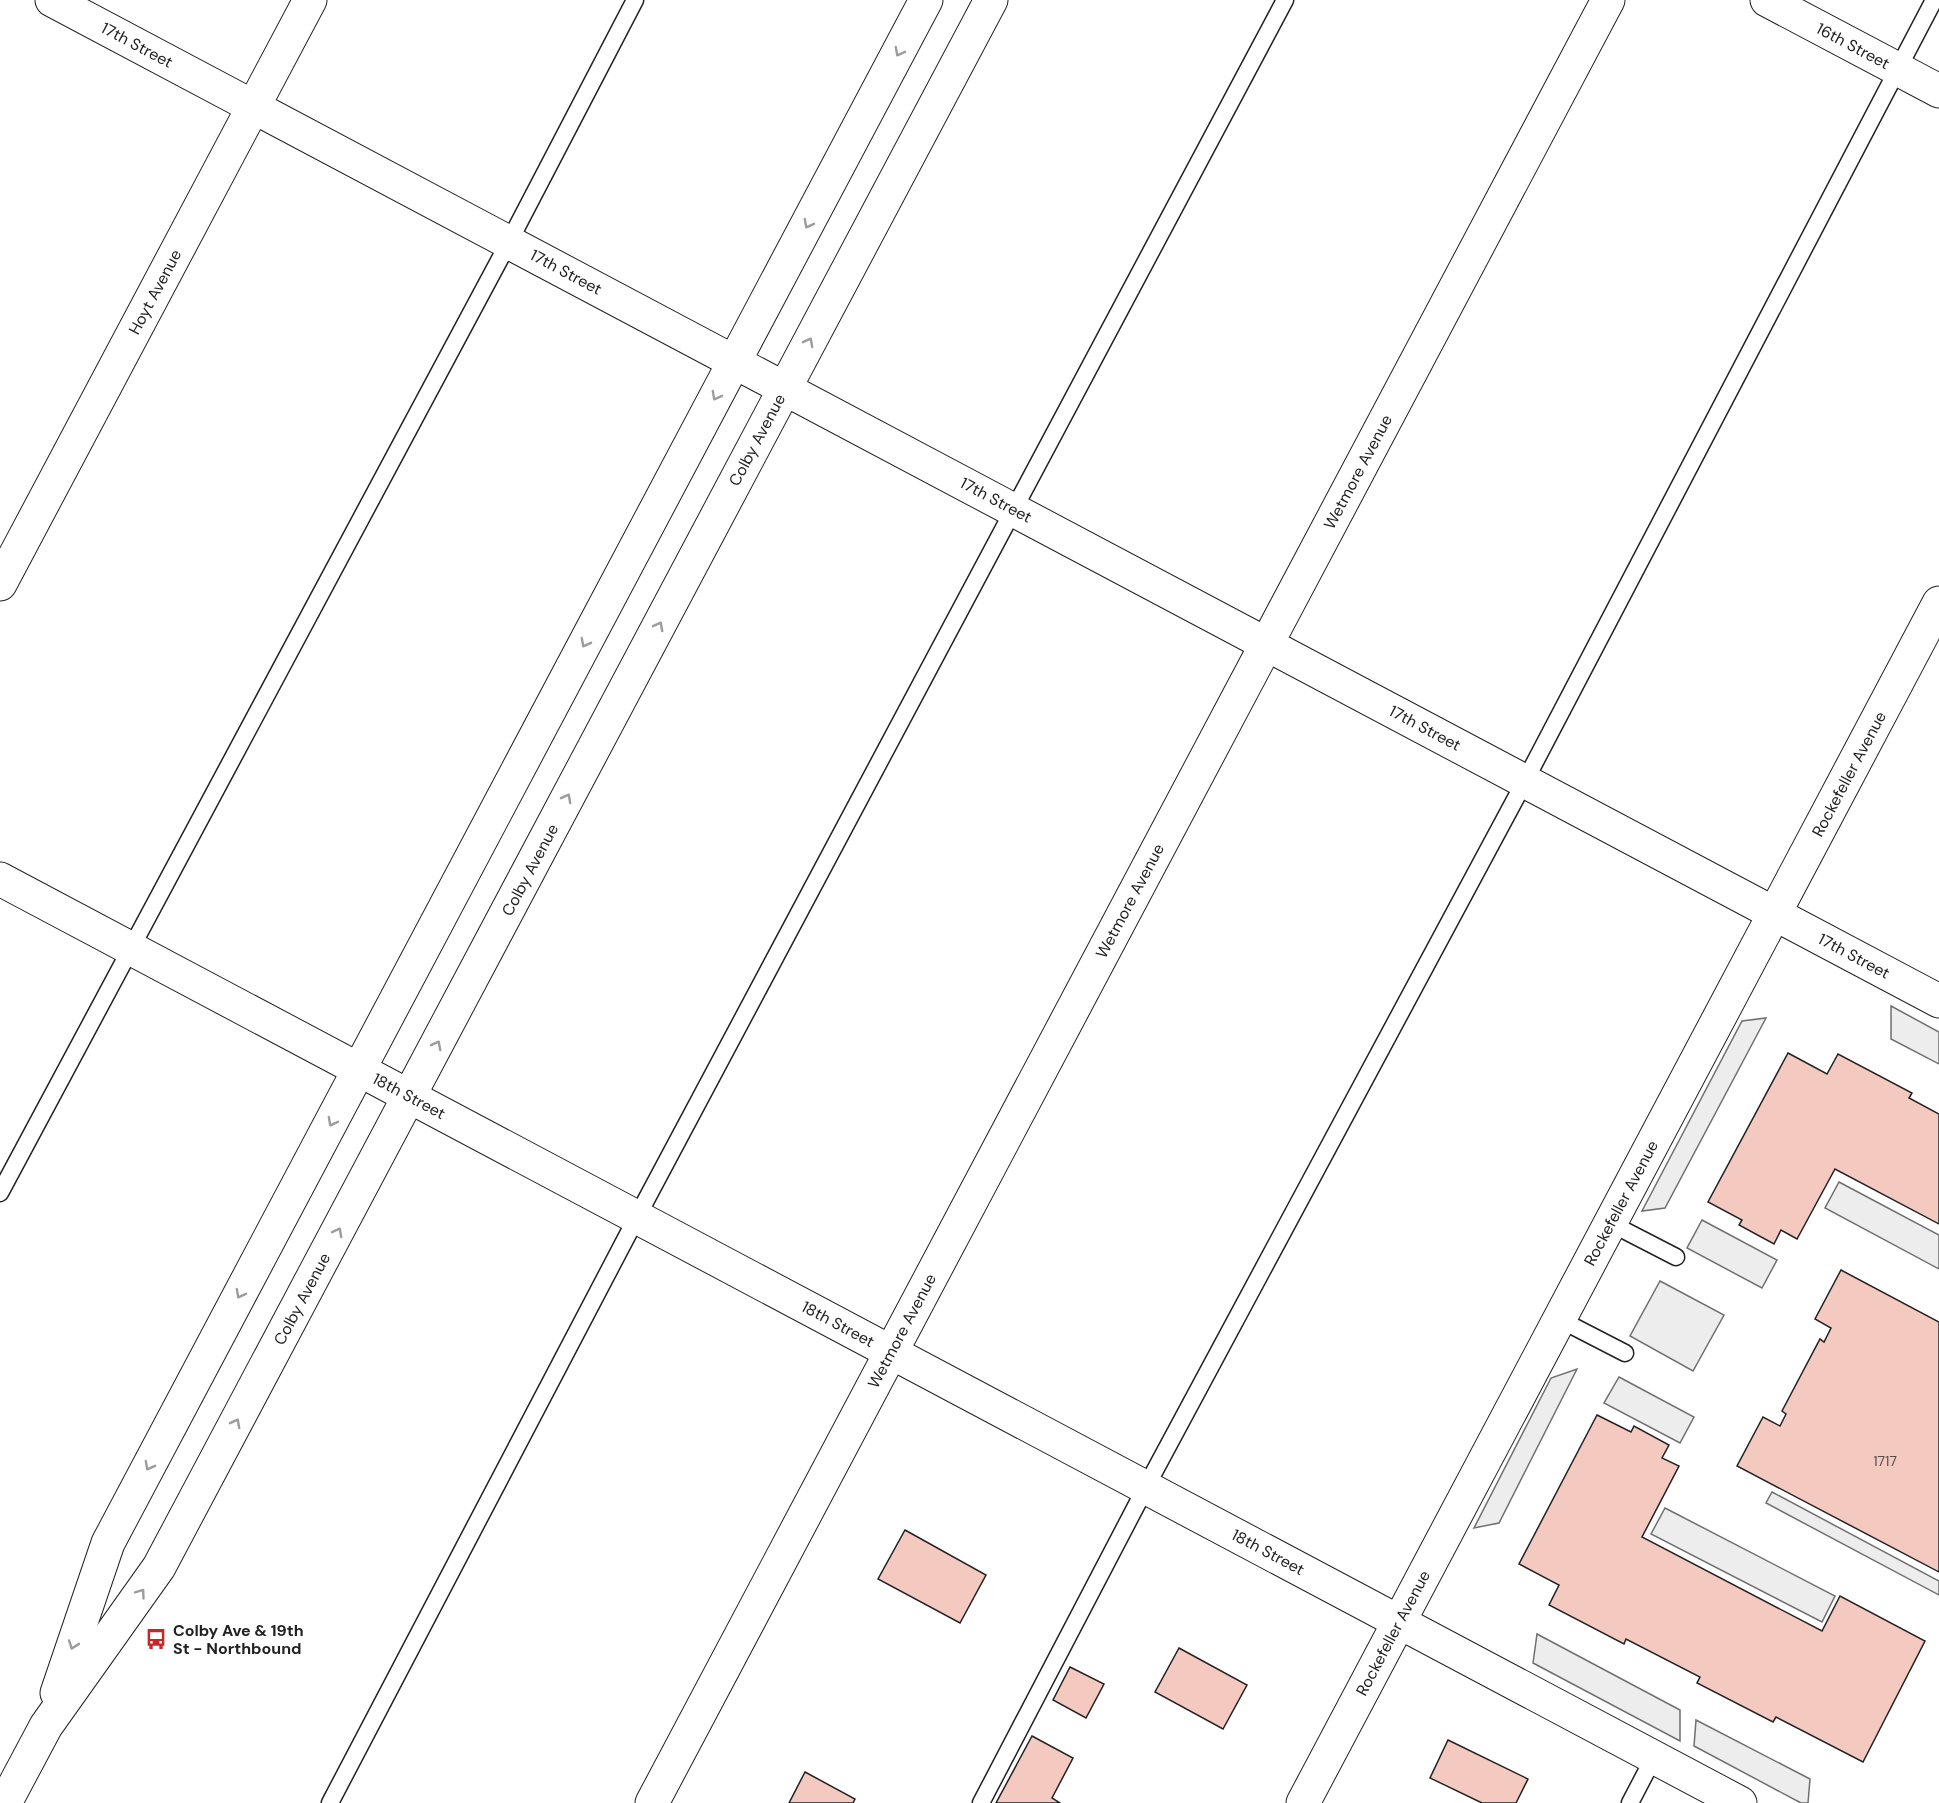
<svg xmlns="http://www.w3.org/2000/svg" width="1939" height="1803" viewBox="0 0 1939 1803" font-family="'DM Sans',sans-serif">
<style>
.parking{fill:#ededed;stroke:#6f6f6f;stroke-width:1.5}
.building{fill:#f3c9c0;stroke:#222;stroke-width:1.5}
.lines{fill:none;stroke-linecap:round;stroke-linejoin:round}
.service-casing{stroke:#222;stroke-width:19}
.minor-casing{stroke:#222;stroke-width:35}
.tertiary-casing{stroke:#222;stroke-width:35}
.secondary-casing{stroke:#222;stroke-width:35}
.service{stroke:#fff;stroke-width:16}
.minor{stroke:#fff;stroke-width:33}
.tertiary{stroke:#fff;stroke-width:33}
.secondary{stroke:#fff;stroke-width:33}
.oneway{stroke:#9c9c9c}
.labels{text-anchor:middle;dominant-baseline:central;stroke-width:4.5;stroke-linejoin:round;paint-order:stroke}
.number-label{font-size:14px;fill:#564c4a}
.street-label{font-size:16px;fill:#222;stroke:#fff}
.poi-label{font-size:16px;font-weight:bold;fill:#222;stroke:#fff;text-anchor:start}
</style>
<rect width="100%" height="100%" fill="#fff"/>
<!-- parking -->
<g class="parking">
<polygon points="1891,1006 1939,1032 1939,1064 1891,1039"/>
<polygon points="1766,1018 1665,1208 1642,1211 1742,1021"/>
<polygon points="1839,1182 1939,1235 1939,1269 1825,1208"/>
<polygon points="1702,1220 1777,1260 1762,1288 1687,1248"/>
<polygon points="1660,1281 1724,1315 1693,1371 1630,1336"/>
<polygon points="1577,1369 1499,1523 1474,1528 1551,1378"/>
<polygon points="1619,1377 1694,1417 1680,1443 1604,1403"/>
<polygon points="1772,1492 1939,1581 1939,1595 1766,1503"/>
<polygon points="1665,1508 1835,1596 1822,1622 1651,1534"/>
<polygon points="1537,1634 1680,1710 1680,1741 1533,1663"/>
<polygon points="1696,1720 1810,1779 1808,1803 1801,1803 1694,1746"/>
</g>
<!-- building -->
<g class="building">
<polygon points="1788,1053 1827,1074 1838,1054 1912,1093 1909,1098 1939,1114 1939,1224 1835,1169 1797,1239 1781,1230 1774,1244 1739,1225 1742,1220 1708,1202"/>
<polygon points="1841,1270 1939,1322 1939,1572 1737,1466 1763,1417 1780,1426 1786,1414 1782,1411 1820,1339 1824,1342 1831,1328 1815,1319"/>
<polygon points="1597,1415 1631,1432 1634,1426 1669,1445 1662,1458 1679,1466 1642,1537 1822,1631 1840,1596 1925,1641 1863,1762 1776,1717 1773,1722 1697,1683 1700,1677 1626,1639 1624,1644 1549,1605 1559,1585 1519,1564"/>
<polygon points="905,1530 986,1575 960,1623 878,1579"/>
<polygon points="1179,1648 1247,1685 1223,1729 1155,1692"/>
<polygon points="1070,1667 1104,1684 1086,1718 1053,1700"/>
<polygon points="1032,1736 1073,1758 1052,1798 1060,1803 996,1803"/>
<polygon points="1448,1740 1528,1779 1516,1803 1482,1803 1430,1778"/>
<polygon points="805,1772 855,1799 853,1803 789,1803"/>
</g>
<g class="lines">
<defs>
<g id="service">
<polyline points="0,1193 509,242 635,0"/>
<polyline points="1610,1223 1676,1257"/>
<polyline points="1559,1319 1625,1353"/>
<polyline points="330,1803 637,1217 1285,0"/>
<polyline points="981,1803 1146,1487 1525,781 1934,0"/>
<polyline points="1630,1803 1654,1757"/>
</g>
<g id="minor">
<polyline points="52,0 1939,1001"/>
<polyline points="0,879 1740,1803"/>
<polyline points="1303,1803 1939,603"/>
</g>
<g id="tertiary">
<polyline points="1767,0 1939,91"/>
<polyline points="0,584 310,0"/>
<polyline points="652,1803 1608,0"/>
</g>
<g id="secondary">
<polyline points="57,1693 108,1543 926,0"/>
<polyline points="5,1803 46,1726 159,1567 991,0"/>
</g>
</defs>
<!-- service casing -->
<use href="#service" class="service-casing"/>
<!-- minor casing -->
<use href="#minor" class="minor-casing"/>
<!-- tertiary casing -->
<use href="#tertiary" class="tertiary-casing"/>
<!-- secondary casing -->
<use href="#secondary" class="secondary-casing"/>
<!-- service -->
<use href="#service" class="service"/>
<!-- minor -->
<use href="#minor" class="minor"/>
<!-- tertiary -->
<use href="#tertiary" class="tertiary"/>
<!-- secondary -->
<use href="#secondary" class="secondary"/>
</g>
<!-- one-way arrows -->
<defs><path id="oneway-chevron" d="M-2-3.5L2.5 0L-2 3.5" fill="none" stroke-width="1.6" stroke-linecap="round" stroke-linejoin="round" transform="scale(1.5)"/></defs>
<g class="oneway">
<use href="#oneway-chevron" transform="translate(899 52) rotate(118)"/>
<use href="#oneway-chevron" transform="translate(808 224) rotate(118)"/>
<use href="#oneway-chevron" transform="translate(809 342) rotate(-62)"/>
<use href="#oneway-chevron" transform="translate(716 396) rotate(118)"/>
<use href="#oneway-chevron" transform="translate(659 626) rotate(-62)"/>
<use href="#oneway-chevron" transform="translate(585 643) rotate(118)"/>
<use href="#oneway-chevron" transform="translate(567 798) rotate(-62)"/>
<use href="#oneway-chevron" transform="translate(437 1045) rotate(-62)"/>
<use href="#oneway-chevron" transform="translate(332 1122) rotate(118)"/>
<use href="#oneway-chevron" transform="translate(338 1232) rotate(-62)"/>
<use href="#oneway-chevron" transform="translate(240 1294) rotate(118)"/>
<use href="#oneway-chevron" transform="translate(236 1423) rotate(-62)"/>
<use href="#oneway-chevron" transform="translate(149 1466) rotate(118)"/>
<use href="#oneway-chevron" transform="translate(141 1593) rotate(-54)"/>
<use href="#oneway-chevron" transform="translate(73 1645) rotate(109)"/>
</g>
<!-- icons -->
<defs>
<symbol id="bus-bare" viewBox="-9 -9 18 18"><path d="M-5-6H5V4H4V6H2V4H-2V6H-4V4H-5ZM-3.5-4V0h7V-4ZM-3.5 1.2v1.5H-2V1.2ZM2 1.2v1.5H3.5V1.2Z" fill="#c62828" stroke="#fff" stroke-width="2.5" paint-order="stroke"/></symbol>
</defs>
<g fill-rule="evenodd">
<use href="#bus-bare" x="141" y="1624" width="30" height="30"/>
</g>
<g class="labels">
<!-- number labels -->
<g class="number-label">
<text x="1885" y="1461">1717</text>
</g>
<!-- street labels -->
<g class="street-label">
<text transform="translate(137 45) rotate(28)">17th Street</text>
<text transform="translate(1853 46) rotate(28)">16th Street</text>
<text transform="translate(566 272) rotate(28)">17th Street</text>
<text transform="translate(155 292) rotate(-62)">Hoyt Avenue</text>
<text transform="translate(757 440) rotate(-62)">Colby Avenue</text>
<text transform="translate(1358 472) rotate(-62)">Wetmore Avenue</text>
<text transform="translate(996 500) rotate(28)">17th Street</text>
<text transform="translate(1425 728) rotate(28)">17th Street</text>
<text transform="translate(1849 774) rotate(-62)">Rockefeller Avenue</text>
<text transform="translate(530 870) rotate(-62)">Colby Avenue</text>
<text transform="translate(1130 901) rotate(-62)">Wetmore Avenue</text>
<text transform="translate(1854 956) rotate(28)">17th Street</text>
<text transform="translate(409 1096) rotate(28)">18th Street</text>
<text transform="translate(1621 1203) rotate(-62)">Rockefeller Avenue</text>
<text transform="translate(302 1299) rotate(-62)">Colby Avenue</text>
<text transform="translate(838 1324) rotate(28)">18th Street</text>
<text transform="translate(902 1331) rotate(-62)">Wetmore Avenue</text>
<text transform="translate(1268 1552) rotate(28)">18th Street</text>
<text transform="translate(1393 1633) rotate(-62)">Rockefeller Avenue</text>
</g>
<!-- poi labels -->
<g class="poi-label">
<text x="173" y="1630">Colby Ave &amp; 19th<tspan x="173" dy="18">St - Northbound</tspan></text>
</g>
</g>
</svg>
